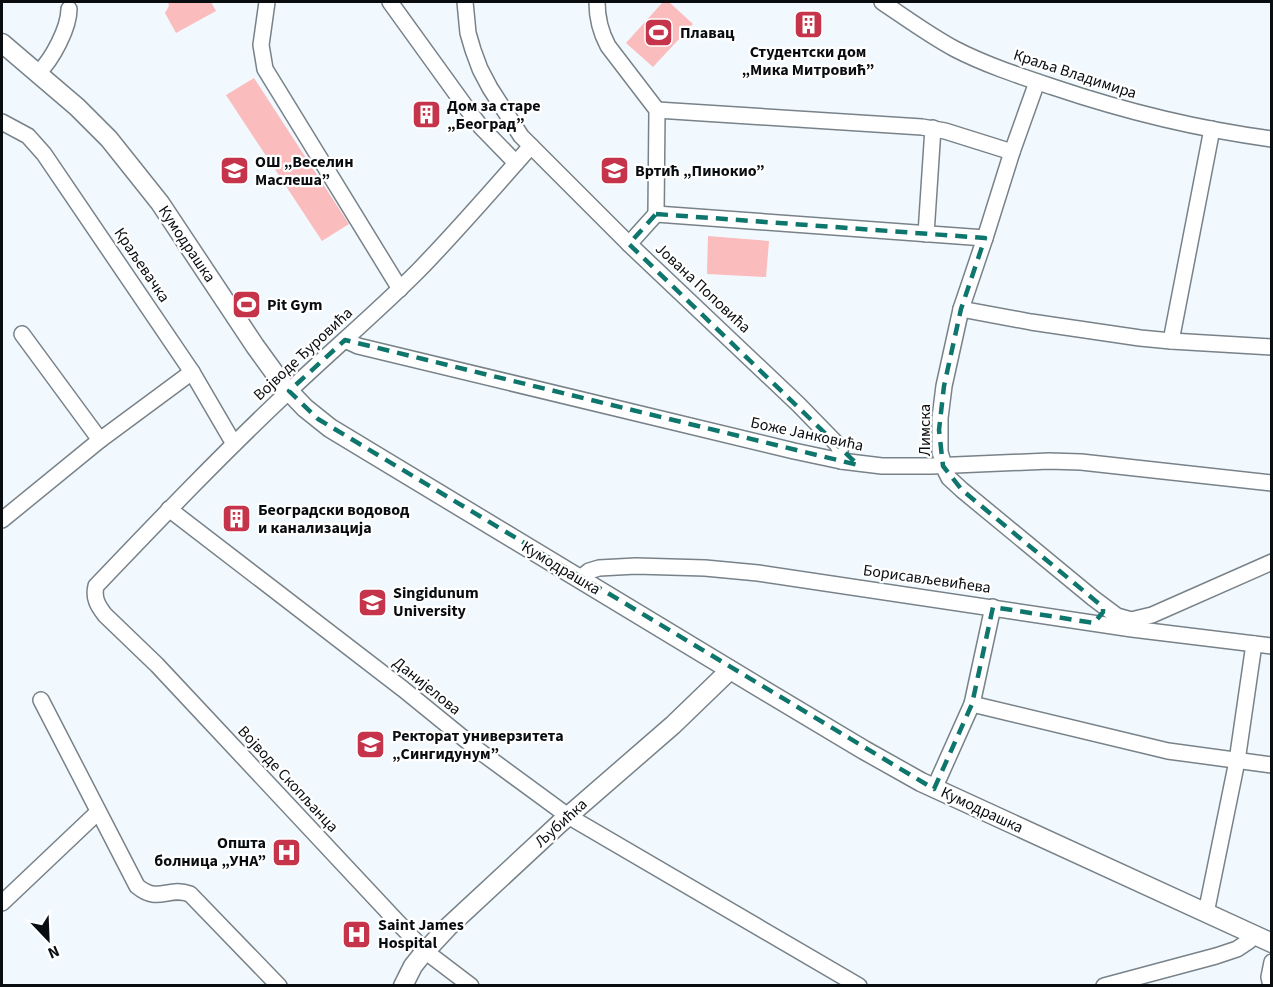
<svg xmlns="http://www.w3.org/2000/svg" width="1273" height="987" viewBox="0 0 1273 987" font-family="'Source Sans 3',sans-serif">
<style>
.grass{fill:#fabcbd}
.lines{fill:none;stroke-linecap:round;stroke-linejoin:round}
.minor-casing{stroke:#788289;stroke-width:18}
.tertiary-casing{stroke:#788289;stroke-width:21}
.minor{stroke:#fff;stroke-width:15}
.tertiary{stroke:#fff;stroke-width:18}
.marked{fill:none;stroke:#0f766e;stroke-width:4.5;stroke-dasharray:12 8;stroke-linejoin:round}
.labels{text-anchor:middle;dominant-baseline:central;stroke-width:4.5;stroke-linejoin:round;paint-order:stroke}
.poi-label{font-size:16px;font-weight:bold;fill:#0a0d10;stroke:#fff;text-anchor:start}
.street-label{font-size:16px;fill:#0a0d10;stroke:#fff}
</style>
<rect width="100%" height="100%" fill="#f2f9fe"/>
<!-- grass -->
<g class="grass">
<polygon points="168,2 211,2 216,11 176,33 165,13 169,6"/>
<polygon points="663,2 669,2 693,24 653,67 626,43"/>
<polygon points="254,78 349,224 322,241 226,95"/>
<polygon points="708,236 769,241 766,277 707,274"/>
</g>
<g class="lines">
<defs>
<g id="minor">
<polyline points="267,2 261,45 265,69 400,289"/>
<polyline points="390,2 468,110 481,127 516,163"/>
<polyline points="465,2 468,33 473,50 480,69 490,88 521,136 629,244 798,404 837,444 840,450 841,461"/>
<path d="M597,2c0,15 4,31 11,44l49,64 -1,104"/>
<path d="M882,2c24,16 47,33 73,47 31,16 65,27 98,38 71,24 144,42 219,52"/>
<path d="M38,73c14,-13 31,-45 31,-64"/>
<polyline points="1037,82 1012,152 985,238 961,309 944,386 940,418 940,452 946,472 949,478 962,490 1093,598 1117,616 1131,620 1152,615 1272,562"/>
<polyline points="657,110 922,127 945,131 1012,152"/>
<polyline points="2,122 28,136 44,154 192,372 234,444"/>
<polyline points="656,214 985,238"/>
<polyline points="926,234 933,128"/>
<polyline points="629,244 656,214"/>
<polyline points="961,309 1031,322 1140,338 1171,341 1272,347"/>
<polyline points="22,334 100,440"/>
<polyline points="345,340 358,346 794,451 841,461 882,466 932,466 1049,461 1081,462 1272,483"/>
<polyline points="1171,341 1212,129"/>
<polyline points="169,509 403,689 478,750 568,816 859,986"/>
<polyline points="2,520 100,440 192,372"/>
<polyline points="579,579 589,571 599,568 636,566 705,568 758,573 1132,629 1272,646"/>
<path d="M41,700l96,186c21,18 31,0 53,8l89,92"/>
<polyline points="972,704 1168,751 1272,765"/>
<polyline points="934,789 972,704 993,607"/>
<polyline points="2,903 98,812"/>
<polyline points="1206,913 1237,761 1254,644"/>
<path d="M471,986l-46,-35 -20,-21 -248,-265 -52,-50c-7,-9 -12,-17 -9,-29 63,-66 126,-132 192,-194 43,-41 88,-79 130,-121 39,-40 76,-83 113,-125"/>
<polyline points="1104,986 1216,956 1237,949 1249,941 1252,934"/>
<polyline points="1271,986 1269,977 1272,962"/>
</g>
<g id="tertiary">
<polyline points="2,43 77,107 109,139 160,203 255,346 284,386 305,408 330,428 757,686 864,750 921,782 1272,943"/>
<polyline points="403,986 413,966 421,956 448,927 559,824 673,725 730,670"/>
</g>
</defs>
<!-- minor casing -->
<use href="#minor" class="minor-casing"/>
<!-- tertiary casing -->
<use href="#tertiary" class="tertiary-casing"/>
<!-- minor -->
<use href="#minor" class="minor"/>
<!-- tertiary -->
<use href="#tertiary" class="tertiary"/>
</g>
<!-- marked area -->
<path class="marked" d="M656,214l329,24 -24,71 -17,77 -5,44 4,36 19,24 141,117v5l-9,11 -101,-16 -21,97 -38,85 -616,-370 -29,-28 56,-51 513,125 -229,-221z"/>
<!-- icons -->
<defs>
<symbol id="building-square" viewBox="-11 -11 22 22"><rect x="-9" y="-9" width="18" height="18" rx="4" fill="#c5344a" stroke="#fff"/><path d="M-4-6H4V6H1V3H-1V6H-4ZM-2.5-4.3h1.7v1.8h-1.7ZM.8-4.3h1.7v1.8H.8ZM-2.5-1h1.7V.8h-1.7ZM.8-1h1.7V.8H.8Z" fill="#fff"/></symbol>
<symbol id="stadium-square" viewBox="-11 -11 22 22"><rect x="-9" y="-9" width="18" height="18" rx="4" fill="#c5344a" stroke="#fff"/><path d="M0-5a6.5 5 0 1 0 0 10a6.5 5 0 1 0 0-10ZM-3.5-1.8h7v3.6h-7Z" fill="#fff"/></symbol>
<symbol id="school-square" viewBox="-11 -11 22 22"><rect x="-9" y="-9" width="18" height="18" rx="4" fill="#c5344a" stroke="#fff"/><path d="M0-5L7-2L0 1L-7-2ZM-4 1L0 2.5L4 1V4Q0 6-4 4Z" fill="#fff"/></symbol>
<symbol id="university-square" viewBox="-11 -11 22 22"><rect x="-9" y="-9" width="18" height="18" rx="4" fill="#c5344a" stroke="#fff"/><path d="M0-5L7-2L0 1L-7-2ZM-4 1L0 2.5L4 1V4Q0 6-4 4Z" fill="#fff"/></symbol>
<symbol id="hospital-square" viewBox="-11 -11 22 22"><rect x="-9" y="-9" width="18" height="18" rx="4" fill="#c5344a" stroke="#fff"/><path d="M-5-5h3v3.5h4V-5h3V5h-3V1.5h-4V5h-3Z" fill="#fff"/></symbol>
</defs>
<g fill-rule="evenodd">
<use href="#building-square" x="792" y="8" width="33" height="33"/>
<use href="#stadium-square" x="642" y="16" width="33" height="33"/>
<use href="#building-square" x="410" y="98" width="33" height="33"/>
<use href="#school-square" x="218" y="154" width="33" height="33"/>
<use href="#school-square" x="598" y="154" width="33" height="33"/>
<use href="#stadium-square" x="230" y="288" width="33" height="33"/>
<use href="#building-square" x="220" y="502" width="33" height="33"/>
<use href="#university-square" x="356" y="586" width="33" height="33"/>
<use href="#university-square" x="354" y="728" width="33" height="33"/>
<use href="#hospital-square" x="270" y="836" width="33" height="33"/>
<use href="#hospital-square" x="340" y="918" width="33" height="33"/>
</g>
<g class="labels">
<!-- poi labels -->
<g class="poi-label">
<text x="680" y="33">Плавац</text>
<text x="808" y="52" text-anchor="middle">Студентски дом<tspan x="808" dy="18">„Мика Митровић”</tspan></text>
<text x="447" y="106">Дом за старе<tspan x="447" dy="18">„Београд”</tspan></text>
<text x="255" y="162">ОШ „Веселин<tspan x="255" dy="18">Маслеша”</tspan></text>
<text x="635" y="171">Вртић „Пинокио”</text>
<text x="267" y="305">Pit Gym</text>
<text x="258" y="510">Београдски водовод<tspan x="258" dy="18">и канализација</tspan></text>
<text x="393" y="593">Singidunum<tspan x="393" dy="18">University</tspan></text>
<text x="392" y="736">Ректорат универзитета<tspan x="392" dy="18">„Сингидунум”</tspan></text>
<text x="266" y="843" text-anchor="end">Општа<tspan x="266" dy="18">болница „УНА”</tspan></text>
<text x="378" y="925">Saint James<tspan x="378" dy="18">Hospital</tspan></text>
</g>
<!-- street labels -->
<g class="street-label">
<text transform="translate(1075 74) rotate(18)">Краља Владимира</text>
<text transform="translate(187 244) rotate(56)">Кумодрашка</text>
<text transform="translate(142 265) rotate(56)">Краљевачка</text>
<text transform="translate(703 288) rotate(43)">Јована Поповића</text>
<text transform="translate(303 354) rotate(-43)">Војводе Ђуровића</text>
<text transform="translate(925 430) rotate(-90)">Лимска</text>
<text transform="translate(807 434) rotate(12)">Боже Јанковића</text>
<text transform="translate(561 568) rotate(31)">Кумодрашка</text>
<text transform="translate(927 579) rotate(8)">Борисављевићева</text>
<text transform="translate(427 686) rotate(39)">Данијелова</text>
<text transform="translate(288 779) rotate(47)">Војводе Скопљанца</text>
<text transform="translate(982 810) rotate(25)">Кумодрашка</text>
<text transform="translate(561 823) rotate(-42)">Љубићка</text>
</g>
</g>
<!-- border -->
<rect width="1273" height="987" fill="none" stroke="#0a0d10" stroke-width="6"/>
<!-- north arrow -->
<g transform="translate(48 939) rotate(157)" stroke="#ffffff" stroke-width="4.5" paint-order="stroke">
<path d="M0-4.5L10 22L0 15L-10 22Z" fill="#0a0d10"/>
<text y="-9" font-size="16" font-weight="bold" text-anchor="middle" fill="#0a0d10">N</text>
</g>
</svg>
